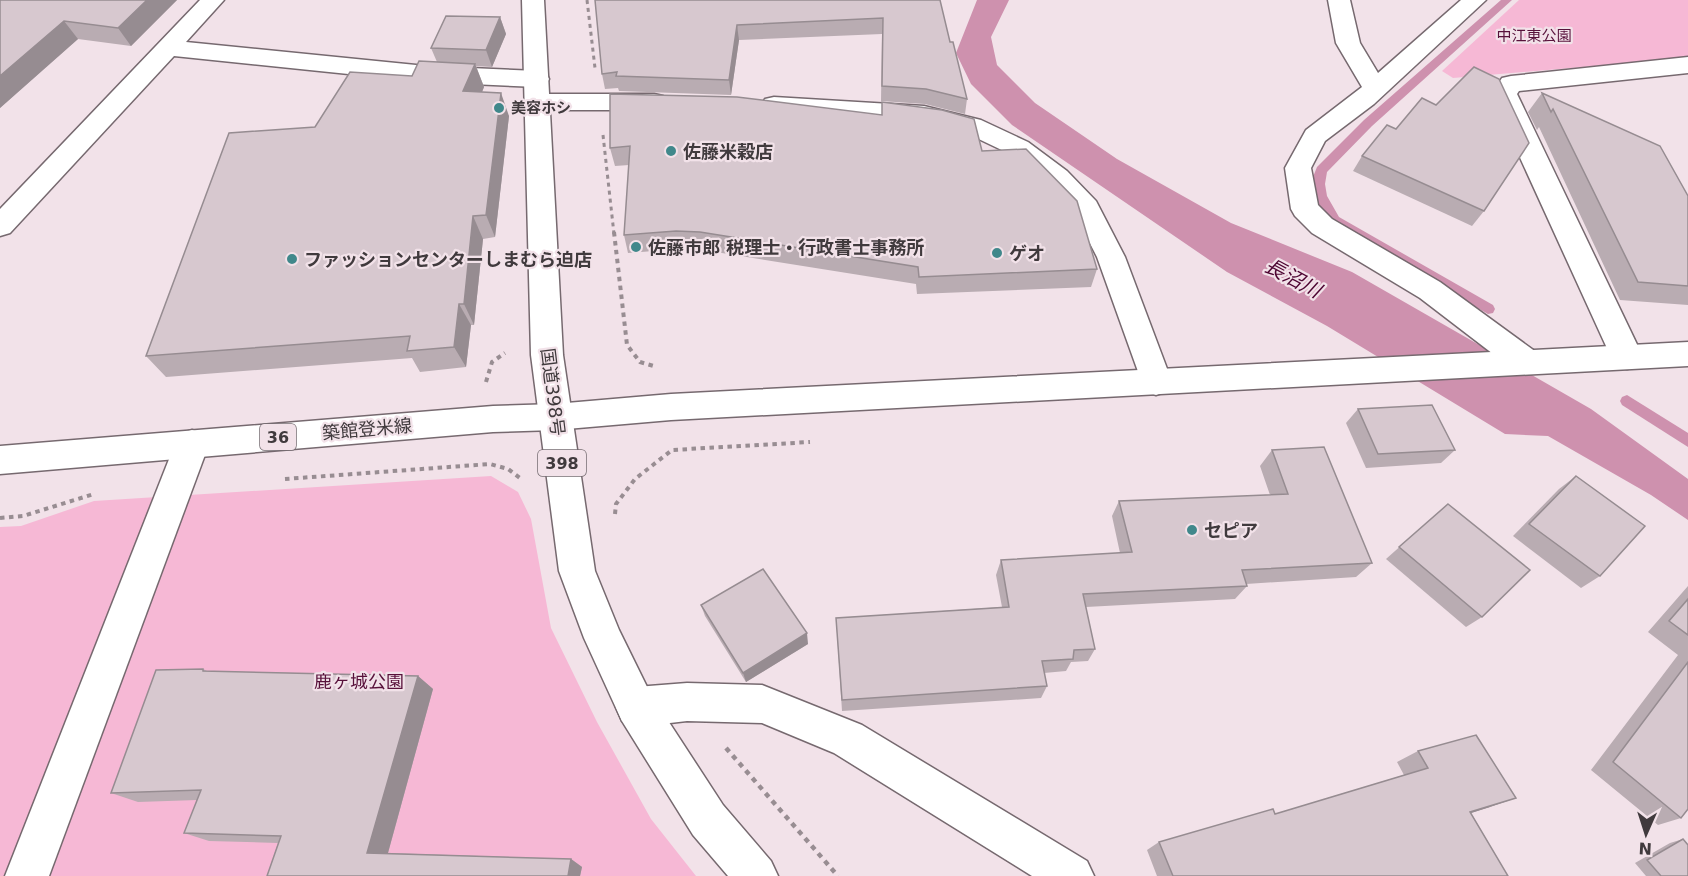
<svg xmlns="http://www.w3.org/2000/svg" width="1688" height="876" viewBox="0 0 1688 876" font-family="'DejaVu Sans','Noto Sans JP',sans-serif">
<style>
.green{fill:#f6b8d5}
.water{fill:#ce91ae}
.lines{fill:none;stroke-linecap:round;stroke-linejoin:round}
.stream{fill:#ce91ae;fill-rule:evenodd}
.street-casing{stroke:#76696f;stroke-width:3}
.secondary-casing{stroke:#76696f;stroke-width:3}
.primary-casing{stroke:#76696f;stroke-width:3}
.highway-casing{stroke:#76696f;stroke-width:3}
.path-far2{stroke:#988d92;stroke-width:3;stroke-dasharray:4 4;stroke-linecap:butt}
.path-far1{stroke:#988d92;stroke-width:4;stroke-dasharray:4.5 4.5;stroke-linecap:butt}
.path{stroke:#988d92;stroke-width:4.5;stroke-dasharray:5 5;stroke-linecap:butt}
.street{fill:#fff;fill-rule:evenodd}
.secondary{fill:#fff;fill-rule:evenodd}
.primary{fill:#fff;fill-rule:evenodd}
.highway{fill:#fff;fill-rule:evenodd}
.wall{fill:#b9acb2}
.shaded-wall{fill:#968c91}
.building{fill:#d7c8cf;stroke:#968c91;stroke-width:1.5}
.poi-dot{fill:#40888b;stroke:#f2e2e9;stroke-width:2}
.labels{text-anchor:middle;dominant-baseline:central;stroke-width:4.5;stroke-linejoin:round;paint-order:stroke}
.far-park-label{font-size:15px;fill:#58113b;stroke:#f2e2e9}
.far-poi-label{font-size:15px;font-weight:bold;fill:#403a3d;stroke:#f2e2e9;text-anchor:start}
.shield{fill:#f2e2e9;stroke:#756c71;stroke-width:1.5}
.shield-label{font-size:16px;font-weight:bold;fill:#403a3d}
.poi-label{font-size:18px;font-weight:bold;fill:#403a3d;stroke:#f2e2e9;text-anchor:start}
.street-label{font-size:18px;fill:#403a3d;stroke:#f2e2e9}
.park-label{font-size:18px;fill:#58113b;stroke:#f2e2e9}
.water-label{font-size:20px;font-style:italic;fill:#4d0431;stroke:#f2e2e9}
</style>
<rect width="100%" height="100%" fill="#f2e2e9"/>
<!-- green -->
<g class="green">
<polygon points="1519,0 1688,0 1688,58 1453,78 1442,71"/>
<polygon points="491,476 518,492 531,519 551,628 597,722 651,819 696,876 0,876 0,527 21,526 94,501"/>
</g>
<!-- water -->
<polygon class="water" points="977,0 1009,0 991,37 997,65 1035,103 1117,159 1231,223 1352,272 1591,409 1688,479 1688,520 1651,495 1548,436 1505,434 1327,326 1227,272 1012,125 971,84 956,53"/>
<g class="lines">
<!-- stream -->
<g class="stream">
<polygon points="1501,0 1512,0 1372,126 1327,172 1325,184 1327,196 1339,217 1493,305 1495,309 1493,313 1488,314 1331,223 1317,203 1313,190 1313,177 1317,167 1364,120"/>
<polygon points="1627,395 1688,433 1688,447 1622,405 1620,401 1622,397"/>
</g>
<defs>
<g id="street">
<polygon points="200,0 224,0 186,42 426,66 537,71 546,73 549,79 546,85 537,87 426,82 174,56 10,233 0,236 0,209"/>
<polygon points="1328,0 1350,0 1360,43 1378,73 1461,0 1486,0 1374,104 1325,141 1311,168 1318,205 1332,219 1440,282 1536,352 1541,361 1536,370 1525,373 1514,370 1420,298 1312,233 1295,216 1291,209 1285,168 1306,130 1362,87 1336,43"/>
<polygon points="1688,57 1688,73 1519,91 1517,94 1643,357 1638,366 1627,369 1616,366 1611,357 1491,94 1502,78 1511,76"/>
<polygon points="537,94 654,94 663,96 667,102 663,108 654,110 537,110 528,108 524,102 528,96"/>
<polygon points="774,97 924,106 981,120 1028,142 1067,171 1096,201 1125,257 1172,382 1167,391 1156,395 1145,391 1097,257 1075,214 1047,185 1010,154 964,132 924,122 765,111 761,105 765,99"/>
<polygon points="192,430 204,434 209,444 49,876 5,876 175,444 180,434"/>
<polygon points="687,683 762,685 862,725 1087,861 1094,876 1032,876 834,753 762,723 687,721 636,727 622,721 616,707 622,693 636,687"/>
</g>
<polygon id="secondary" points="1688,342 1688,366 671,420 555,430 544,427 539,417 544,407 555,404 671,394"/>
<polygon id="primary" points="555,404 566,407 571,417 566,427 555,430 493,432 0,474 0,446 493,406"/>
<polygon id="highway" points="522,0 544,0 563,355 595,571 619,630 650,693 723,805 771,861 778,876 728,876 693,835 622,721 584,638 559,571 531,355"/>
</defs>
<!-- street casing -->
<use href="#street" class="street-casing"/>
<!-- secondary casing -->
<use href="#secondary" class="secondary-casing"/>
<!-- primary casing -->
<use href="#primary" class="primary-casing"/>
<!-- highway casing -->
<use href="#highway" class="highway-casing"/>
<!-- path-far2 -->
<g class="path-far2">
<polyline points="587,0 595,68"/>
<polyline points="603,135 614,234"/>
</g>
<!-- path-far1 -->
<g class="path-far1">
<polyline points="614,232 627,345 640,362 657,367"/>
<polyline points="486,382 492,362 505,353"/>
<polyline points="285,479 490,464 508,469 520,478"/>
<polyline points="615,514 616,504 635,479 672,450 810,442"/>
<polyline points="0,518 23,516 94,494"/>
</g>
<!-- path -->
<polyline class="path" points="726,748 838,876"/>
<!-- street -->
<use href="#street" class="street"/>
<!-- secondary -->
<use href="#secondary" class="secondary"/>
<!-- primary -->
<use href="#primary" class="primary"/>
<!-- highway -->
<use href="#highway" class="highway"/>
</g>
<!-- wall -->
<g class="wall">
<polygon points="0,0 177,0 131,46 78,39 0,108"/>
<polygon points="595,0 940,0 950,42 967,99 965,114 925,104 881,101 882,34 739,40 731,95 619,91 618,88 605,89 602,74"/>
<polygon points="500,17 506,34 492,67 476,66 484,87 482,92 509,116 495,237 483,239 474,325 471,325 466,367 420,372 412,358 166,377 146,356 315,127 437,62 431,48"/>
<polygon points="1542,93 1688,196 1688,305 1620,300 1539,127 1537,130 1528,112"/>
<polygon points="610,94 982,151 1097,269 1091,287 917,294 916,284 703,250 680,249 628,253 624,235 629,165 615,166 610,148"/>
<polygon points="1362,156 1484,211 1472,226 1353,171"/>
<polygon points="1358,409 1455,450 1441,463 1366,468 1346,423"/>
<polygon points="1272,450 1372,563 1356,577 1246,584 1247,586 1235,599 1086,607 1095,649 1088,661 1071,662 1066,671 1044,673 1047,686 1041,698 842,711 836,618 1002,607 996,575 1001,560 1120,553 1112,516 1119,501 1270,495 1260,466"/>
<polygon points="1576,476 1600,576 1581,588 1513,536 1559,489"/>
<polygon points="1448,504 1482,617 1466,627 1386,559"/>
<polygon points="1688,586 1688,809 1681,818 1658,825 1591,770 1678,655 1648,632"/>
<polygon points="701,605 808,644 746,682 705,616"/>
<polygon points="203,669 207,671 418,676 433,689 388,853 571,859 582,867 580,876 267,876 278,843 209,841 184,833 197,800 138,802 111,793"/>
<polygon points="1418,751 1490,807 1471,813 1508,876 1157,876 1147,850 1159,842 1275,814 1404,775 1397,762"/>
<polygon points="1683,839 1688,876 1646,876 1635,863 1670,843"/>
</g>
<!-- shaded-wall -->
<g class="shaded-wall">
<polygon points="147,0 177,0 131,46 118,28"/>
<polygon points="500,17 506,34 492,67 486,50"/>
<polygon points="64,21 78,39 0,108 0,76"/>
<polygon points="737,25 739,40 731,95 729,80"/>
<polygon points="475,64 484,87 473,114 463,91"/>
<polygon points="501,93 509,116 495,237 486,215"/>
<polygon points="473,216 483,239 474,325 464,304"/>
<polygon points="459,304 471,325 466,367 454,347"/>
<polygon points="807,633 808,644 746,682 743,673"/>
<polygon points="418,676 433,689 386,860 367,853"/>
<polygon points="1516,798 1490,807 1446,821 1470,812"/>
<polygon points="571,859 582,867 580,876 568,876"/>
</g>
<!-- building -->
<g class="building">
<polygon points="0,0 147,0 118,28 64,21 0,76"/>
<polygon points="595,0 940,0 950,42 953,42 967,99 926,89 882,86 883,18 737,25 729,80 616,76 617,72 602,74"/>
<polygon points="446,16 500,17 486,50 431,48"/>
<polygon points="419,61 475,64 463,91 501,93 486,215 473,216 464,304 459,304 454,347 407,351 410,336 146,356 229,133 315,127 350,72 412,76"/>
<polygon points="1474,67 1499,79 1529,143 1484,211 1362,156 1387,125 1396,129 1422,98 1436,105"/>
<polygon points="1542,93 1660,146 1688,196 1688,286 1638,282 1553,109 1551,112"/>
<polygon points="610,94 737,97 882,115 882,102 942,110 974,119 982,151 1026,149 1077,201 1097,269 919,277 918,267 700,232 676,231 624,235 630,146 610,148"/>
<polygon points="1432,405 1455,450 1378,454 1358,409"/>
<polygon points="1324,447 1372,563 1242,570 1247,586 1083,594 1095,649 1074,650 1073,659 1042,661 1047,686 842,700 836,618 1009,607 1001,560 1132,552 1119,501 1288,494 1272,450"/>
<polygon points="1576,476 1645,526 1600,576 1529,524"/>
<polygon points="1448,504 1530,570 1482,617 1399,547"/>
<polygon points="763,569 807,633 743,673 701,605"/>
<polygon points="1688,599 1688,635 1669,621"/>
<polygon points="1688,662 1688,809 1681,818 1613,762"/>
<polygon points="203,669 203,671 418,676 367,853 571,859 568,876 267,876 281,836 184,833 201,790 111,793 156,670"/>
<polygon points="1476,735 1516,798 1470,812 1508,876 1173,876 1159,842 1273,809 1275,814 1428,768 1418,751"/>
<polygon points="1683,839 1688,845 1688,876 1661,876 1647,860"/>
</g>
<!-- markers -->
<g class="poi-dot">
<circle cx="499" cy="108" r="6"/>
<circle cx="671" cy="151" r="6"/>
<circle cx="636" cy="247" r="6"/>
<circle cx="997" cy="253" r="6"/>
<circle cx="292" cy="259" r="6"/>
<circle cx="1192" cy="530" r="6"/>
</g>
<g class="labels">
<!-- far-park labels -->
<g class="far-park-label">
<text x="1534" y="36">中江東公園</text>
</g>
<!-- far-poi labels -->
<g class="far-poi-label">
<text x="511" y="108">美容ホシ</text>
</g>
<!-- shield labels -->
<g class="shield">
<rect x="260" y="424" width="36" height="26" rx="4.5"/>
<rect x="538" y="450" width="48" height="26" rx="4.5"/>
</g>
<g class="shield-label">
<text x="278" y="437">36</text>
<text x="562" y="463">398</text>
</g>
<!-- poi labels -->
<g class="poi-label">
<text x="683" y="151">佐藤米穀店</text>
<text x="648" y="247">佐藤市郎 税理士・行政書士事務所</text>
<text x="1009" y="253">ゲオ</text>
<text x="304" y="259">ファッションセンターしまむら迫店</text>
<text x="1204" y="530">セピア</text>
</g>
<!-- street labels -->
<g class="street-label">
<text transform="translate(553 392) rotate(83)">国道398号</text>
<text transform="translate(367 429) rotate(-5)">築館登米線</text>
</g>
<!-- park labels -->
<g class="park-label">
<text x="359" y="681">鹿ヶ城公園</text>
</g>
<!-- water labels -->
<g class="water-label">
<text transform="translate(1293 278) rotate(28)">長沼川</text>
</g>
</g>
<!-- north arrow -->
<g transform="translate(1646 834) rotate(183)" stroke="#f2e2e9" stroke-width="4.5" paint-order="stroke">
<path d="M0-4.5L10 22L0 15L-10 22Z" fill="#403a3d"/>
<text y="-9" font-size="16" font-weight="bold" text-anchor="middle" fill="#403a3d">N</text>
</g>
</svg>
